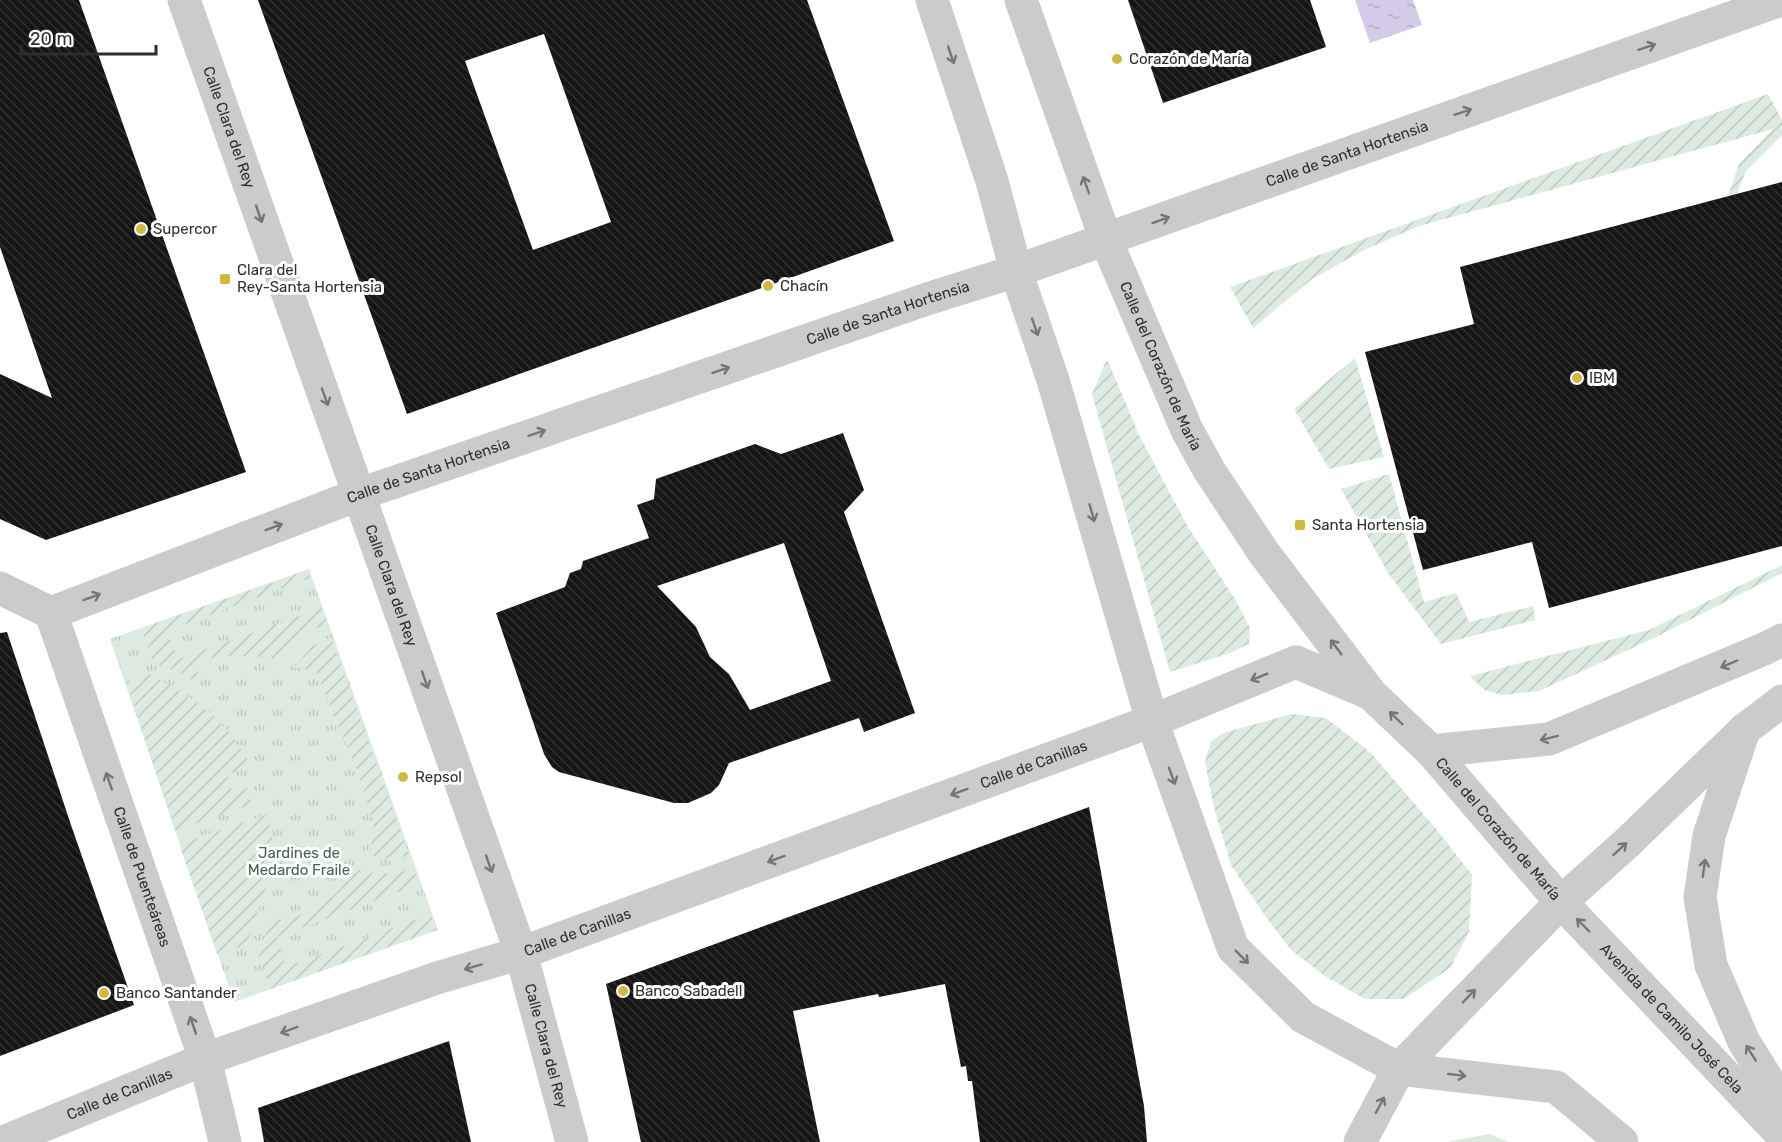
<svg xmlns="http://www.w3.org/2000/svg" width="1782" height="1142" viewBox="0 0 1782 1142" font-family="Rubik,sans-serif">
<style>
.park{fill:url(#park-tufts)}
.garden{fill:url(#garden-furrows)}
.water{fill:url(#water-ripples)}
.building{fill:url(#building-back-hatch);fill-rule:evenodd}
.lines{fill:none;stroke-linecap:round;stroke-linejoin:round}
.minor{stroke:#cbcbcb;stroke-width:33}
.tertiary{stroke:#cbcbcb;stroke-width:33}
.oneway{stroke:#757575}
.poi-dot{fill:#d2b743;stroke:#fff;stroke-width:2}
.labels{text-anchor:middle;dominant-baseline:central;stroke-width:6;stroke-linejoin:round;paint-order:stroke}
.poi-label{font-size:15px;fill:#2e2e2e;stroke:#fff;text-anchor:start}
.street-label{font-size:15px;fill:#2e2e2e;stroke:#fff}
.park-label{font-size:15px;fill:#406550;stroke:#fff}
</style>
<defs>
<pattern id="park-tufts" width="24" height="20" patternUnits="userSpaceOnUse" patternTransform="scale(1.5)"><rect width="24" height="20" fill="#ddeae2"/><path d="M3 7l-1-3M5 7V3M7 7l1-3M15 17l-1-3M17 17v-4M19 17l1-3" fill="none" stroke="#bec9c2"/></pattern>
<pattern id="garden-furrows" width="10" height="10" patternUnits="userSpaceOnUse" patternTransform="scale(1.5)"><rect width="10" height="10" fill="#ddeae2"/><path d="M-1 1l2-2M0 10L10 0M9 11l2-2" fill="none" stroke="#bec9c2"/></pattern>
<pattern id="water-ripples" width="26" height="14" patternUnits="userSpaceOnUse" patternTransform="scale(1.5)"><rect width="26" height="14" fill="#d3cbe8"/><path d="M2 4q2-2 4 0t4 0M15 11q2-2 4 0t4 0" fill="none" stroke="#b5afc7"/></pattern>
<pattern id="building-back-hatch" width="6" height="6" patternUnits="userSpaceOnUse" patternTransform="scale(1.5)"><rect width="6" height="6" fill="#151515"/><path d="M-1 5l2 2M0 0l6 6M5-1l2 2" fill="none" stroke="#2f2f2f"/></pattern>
</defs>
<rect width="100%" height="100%" fill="#fff"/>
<!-- park -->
<g class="park">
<polygon points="309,569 438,930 234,1002 110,639"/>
<polygon points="1490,1134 1509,1142 1450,1142 1451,1141"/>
</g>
<!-- garden -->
<g class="garden">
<polygon points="1768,94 1782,120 1782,135 1746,171 1737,194 1728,196 1739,164 1773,129 1419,226 1364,250 1312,279 1253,328 1230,287"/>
<polygon points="1355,358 1384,457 1329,469 1294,409"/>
<polygon points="1107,359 1140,437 1188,527 1235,599 1250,628 1249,644 1230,653 1170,672 1092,394"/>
<polygon points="1389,474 1424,602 1456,593 1469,622 1533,606 1535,620 1441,644 1388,573 1341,489"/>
<polygon points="1782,565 1782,573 1652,639 1539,691 1502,695 1484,690 1470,676 1649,630"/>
<path d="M308,570l2,8 -144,53 12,28 144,-51 5,15 -19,9 -28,28c-15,-3 -55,-7 -68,-2 -10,4 -15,14 -17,23l-24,-12 -18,-6 -12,-35z"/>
<polygon points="331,637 410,856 382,859 370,855 374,825 358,773 316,671 294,667 314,645"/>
<path d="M149,674c47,25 76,43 102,92l-24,9 6,19 14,-6 5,16 -77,27 -49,-149z"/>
<polygon points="1292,714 1326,718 1370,752 1438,831 1472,875 1469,932 1450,968 1404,999 1365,999 1325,976 1291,950 1266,917 1231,865 1214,808 1205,762 1211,741 1226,732"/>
<path d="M268,814c10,44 4,59 -11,99 -4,11 -6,21 -11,32l-29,9 -38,-110z"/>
<path d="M354,869l26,5 34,-4 5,14 -142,53 9,30 145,-53 6,16 -167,59 -13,-37 15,-31c36,-5 64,-18 82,-52z"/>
</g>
<!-- water -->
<polygon class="water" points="1355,0 1413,0 1422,25 1370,43"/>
<!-- building -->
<g class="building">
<polygon points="0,0 79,0 246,472 46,540 0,519 0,374 52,398 0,247"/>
<path d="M258,0h549l87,241 -487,173zM544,34l67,188 -78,28 -68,-189z"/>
<polygon points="1128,0 1310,0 1326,47 1163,103"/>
<polygon points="1782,182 1782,546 1549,608 1532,542 1423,570 1365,352 1474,324 1460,267"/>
<path d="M843,433l21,57 -20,22 71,201 -51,19 -5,-14 -130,45 -10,22 -8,8 -23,10h-14l-115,-31 -7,-5 -8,-13 -48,-141 69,-26 5,-14 11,-4 2,-8 66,-23 -12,-33 17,-6 2,-20 99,-35 26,10zM784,543l47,138 -81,29 -21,-36 -19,-17 -14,-30 -39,-41z"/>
<polygon points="7,632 71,825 134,1005 0,1056 0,633"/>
<polygon points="1089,807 1144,1106 1147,1142 980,1142 972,1081 968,1081 966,1066 961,1067 945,984 879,997 878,994 793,1011 820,1142 641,1142 606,984"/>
<polygon points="449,1041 471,1142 264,1142 258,1108"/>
</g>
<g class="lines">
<!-- minor -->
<g class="minor">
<path id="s1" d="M184,0l337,953 51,189"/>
<path id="s2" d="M0,588l51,25 309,-119 570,-196 86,-27 765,-271"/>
<path id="s3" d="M51,613l154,446 20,83"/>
<polyline points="1744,730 1709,836 1700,897 1711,965 1744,1042 1782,1103"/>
<polyline points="1431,751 1549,739 1764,649 1782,640"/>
<polyline points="1561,902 1628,842 1744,730 1782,701"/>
<path id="s4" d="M3,1142l202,-83 232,-81 84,-25 631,-232"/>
<polyline points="1360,1142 1399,1069"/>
</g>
<!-- tertiary -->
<g class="tertiary">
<polyline points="932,0 992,181 1016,271 1053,380 1152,721 1233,948 1303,1017 1399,1069 1556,1087 1622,1142"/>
<path id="s5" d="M1021,0l85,240 81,190 22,40 55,83 107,141 60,57 130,151 221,233"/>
<polyline points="1152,721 1296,662 1369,693"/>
<polyline points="1399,1069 1561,902"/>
</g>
</g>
<!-- one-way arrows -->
<defs><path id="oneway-shaft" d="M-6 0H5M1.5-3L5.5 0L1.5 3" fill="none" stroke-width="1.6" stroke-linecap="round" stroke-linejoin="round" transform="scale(1.5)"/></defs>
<g class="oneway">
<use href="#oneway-shaft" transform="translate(1647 47) rotate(-19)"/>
<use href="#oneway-shaft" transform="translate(951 55) rotate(71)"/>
<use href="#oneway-shaft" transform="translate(1463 112) rotate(-19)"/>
<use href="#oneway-shaft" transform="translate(1086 185) rotate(-110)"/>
<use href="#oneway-shaft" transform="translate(259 214) rotate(71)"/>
<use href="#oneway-shaft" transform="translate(1161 220) rotate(-20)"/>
<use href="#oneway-shaft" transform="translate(1035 327) rotate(71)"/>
<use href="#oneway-shaft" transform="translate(721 370) rotate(-19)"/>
<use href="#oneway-shaft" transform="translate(325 397) rotate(70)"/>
<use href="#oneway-shaft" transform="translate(537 433) rotate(-19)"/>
<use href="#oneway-shaft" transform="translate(1092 513) rotate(74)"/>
<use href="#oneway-shaft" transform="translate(274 527) rotate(-21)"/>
<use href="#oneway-shaft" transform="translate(92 597) rotate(-21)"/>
<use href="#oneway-shaft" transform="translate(1336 647) rotate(-127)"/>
<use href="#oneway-shaft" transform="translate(1729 664) rotate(157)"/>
<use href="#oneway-shaft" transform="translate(1259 677) rotate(158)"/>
<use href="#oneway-shaft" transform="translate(425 680) rotate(71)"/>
<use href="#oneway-shaft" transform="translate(1396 718) rotate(-136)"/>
<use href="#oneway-shaft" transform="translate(1549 738) rotate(166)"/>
<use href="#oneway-shaft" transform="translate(1172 776) rotate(70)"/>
<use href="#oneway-shaft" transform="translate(109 781) rotate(-109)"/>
<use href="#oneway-shaft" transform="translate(959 792) rotate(160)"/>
<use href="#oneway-shaft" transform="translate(1620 849) rotate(-42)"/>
<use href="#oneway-shaft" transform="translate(776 859) rotate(160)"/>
<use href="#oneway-shaft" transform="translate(489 864) rotate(71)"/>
<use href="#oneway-shaft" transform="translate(1704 868) rotate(-82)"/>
<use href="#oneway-shaft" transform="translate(1583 925) rotate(-134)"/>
<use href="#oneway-shaft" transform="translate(1242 957) rotate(45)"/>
<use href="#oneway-shaft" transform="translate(473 967) rotate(163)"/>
<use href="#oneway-shaft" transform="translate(1469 996) rotate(-46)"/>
<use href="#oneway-shaft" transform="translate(193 1025) rotate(-109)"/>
<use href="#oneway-shaft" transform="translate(289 1030) rotate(160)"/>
<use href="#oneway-shaft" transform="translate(1751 1053) rotate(-122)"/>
<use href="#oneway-shaft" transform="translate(1457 1075) rotate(7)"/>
<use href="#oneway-shaft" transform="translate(1380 1105) rotate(-62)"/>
</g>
<!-- markers -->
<g class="poi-dot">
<circle cx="1117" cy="59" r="6"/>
<circle cx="141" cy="229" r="6"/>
<rect x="219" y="273" width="12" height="12" rx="3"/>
<circle cx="768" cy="286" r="6"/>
<circle cx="1577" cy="378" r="6"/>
<rect x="1294" y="519" width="12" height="12" rx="3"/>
<circle cx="403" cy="777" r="6"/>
<circle cx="623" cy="991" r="6"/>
<circle cx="104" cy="993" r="6"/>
</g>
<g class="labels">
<!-- poi labels -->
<g class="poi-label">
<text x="1129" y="59">Corazón de María</text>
<text x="153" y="229">Supercor</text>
<text x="237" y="270">Clara del<tspan x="237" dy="17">Rey-Santa Hortensia</tspan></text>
<text x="780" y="286">Chacín</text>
<text x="1589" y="378">IBM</text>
<text x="1312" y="525">Santa Hortensia</text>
<text x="415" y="777">Repsol</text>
<text x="635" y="991">Banco Sabadell</text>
<text x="116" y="993">Banco Santander</text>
</g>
<!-- street labels -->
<g class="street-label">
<text stroke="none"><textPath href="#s1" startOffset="135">Calle Clara del Rey</textPath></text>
<text stroke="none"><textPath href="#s2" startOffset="1432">Calle de Santa Hortensia</textPath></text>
<text stroke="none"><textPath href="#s2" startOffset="946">Calle de Santa Hortensia</textPath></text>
<text stroke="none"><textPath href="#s5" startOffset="392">Calle del Corazón de María</textPath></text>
<text stroke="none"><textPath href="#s2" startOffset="460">Calle de Santa Hortensia</textPath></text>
<text stroke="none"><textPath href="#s1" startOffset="621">Calle Clara del Rey</textPath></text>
<text stroke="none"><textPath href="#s4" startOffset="1098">Calle de Canillas</textPath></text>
<text stroke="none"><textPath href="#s5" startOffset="969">Calle del Corazón de María</textPath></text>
<text stroke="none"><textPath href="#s3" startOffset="279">Calle de Puenteáreas</textPath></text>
<text stroke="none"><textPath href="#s4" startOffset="612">Calle de Canillas</textPath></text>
<text stroke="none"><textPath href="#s5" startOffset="1226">Avenida de Camilo José Cela</textPath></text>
<text stroke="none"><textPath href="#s1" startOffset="1107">Calle Clara del Rey</textPath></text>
<text stroke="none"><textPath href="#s4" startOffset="126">Calle de Canillas</textPath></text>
</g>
<!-- park labels -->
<g class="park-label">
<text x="299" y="853">Jardines de<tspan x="299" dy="17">Medardo Fraile</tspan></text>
</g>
</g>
<!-- scale -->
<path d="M21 45v9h135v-9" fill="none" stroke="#2e2e2e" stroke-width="3"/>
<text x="30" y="45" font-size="18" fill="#2e2e2e" stroke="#ffffff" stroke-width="4.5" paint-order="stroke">20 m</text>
</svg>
